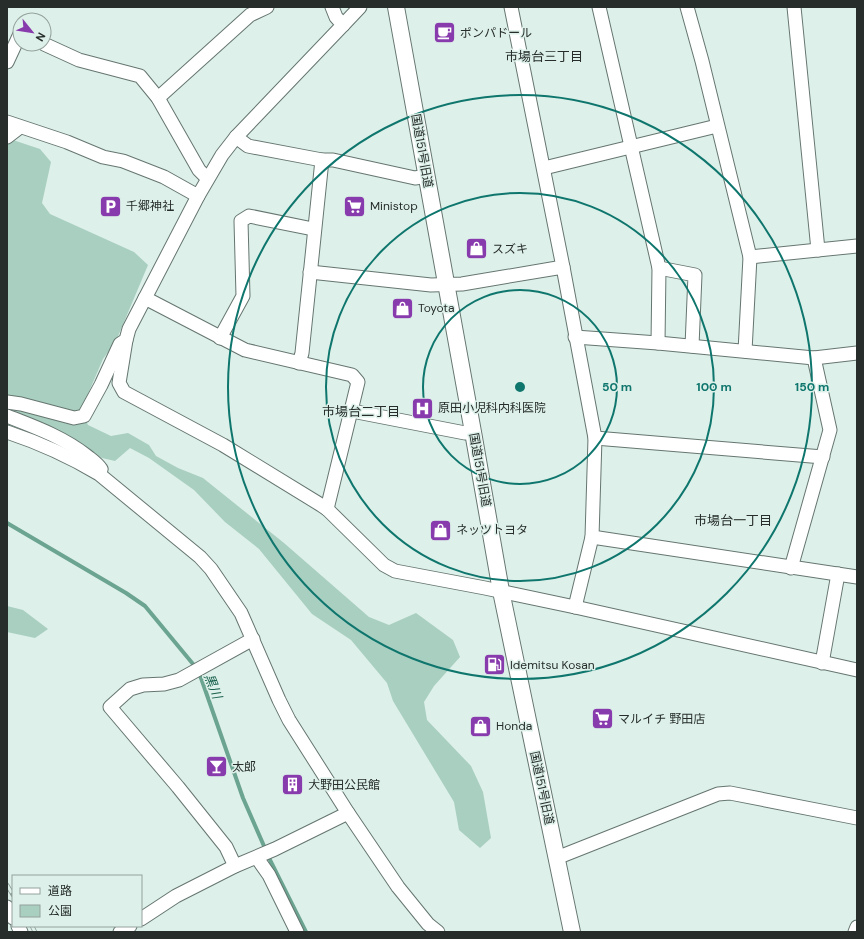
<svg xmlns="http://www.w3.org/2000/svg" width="864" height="939" viewBox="0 0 864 939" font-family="'DM Sans','Noto Sans JP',sans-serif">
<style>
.green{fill:#a9cfc1}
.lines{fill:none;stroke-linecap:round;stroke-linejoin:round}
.stream{stroke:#6ba490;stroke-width:4}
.minor-casing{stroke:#65766f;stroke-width:15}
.tertiary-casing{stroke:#65766f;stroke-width:18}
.minor{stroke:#fff;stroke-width:13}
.tertiary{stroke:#fff;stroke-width:16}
.rail-casing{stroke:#8a9892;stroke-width:4.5}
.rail{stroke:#ddf0e9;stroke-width:3;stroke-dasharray:9;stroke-linecap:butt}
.ring{fill:none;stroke:#0f766e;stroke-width:2}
.labels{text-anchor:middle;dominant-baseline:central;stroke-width:3;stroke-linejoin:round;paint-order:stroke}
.poi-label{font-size:12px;fill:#262d2a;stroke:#ddf0e9;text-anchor:start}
.street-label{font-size:12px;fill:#262d2a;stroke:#ddf0e9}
.neighbourhood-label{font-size:13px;fill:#262d2a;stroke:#ddf0e9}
.water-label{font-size:13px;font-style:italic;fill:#1d6450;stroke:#ddf0e9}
.centre{fill:#0f766e;stroke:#ddf0e9;stroke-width:2}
.ring-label{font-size:12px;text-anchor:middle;font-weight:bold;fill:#0f766e;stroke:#ddf0e9;stroke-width:3;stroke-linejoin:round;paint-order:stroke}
</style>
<rect width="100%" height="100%" fill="#ddf0e9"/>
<!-- green -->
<g class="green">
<polygon points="7,138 40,149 51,162 42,203 50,214 134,252 148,265 116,341 103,359 81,410 88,425 111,436 128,433 149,445 156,456 178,468 203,478 284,543 369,617 389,625 416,613 453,640 460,657 434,686 424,702 427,720 471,766 483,792 491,838 480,848 459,830 454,802 393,701 387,683 351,640 312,614 259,549 225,522 194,490 149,458 130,448 115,461 102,458 81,445 69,452 7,427"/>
<polygon points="7,606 23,610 48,629 35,638 7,632"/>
</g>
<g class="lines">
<!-- stream -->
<polyline class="stream" points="7,523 126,593 145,606 193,664 201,678 243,798 271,862 306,932"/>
<defs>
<g id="minor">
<polyline points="511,7 563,267 595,438 592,537 575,607"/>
<polyline points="599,7 659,268 658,343"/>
<polyline points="687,7 702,61 750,257 745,351"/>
<polyline points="794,7 818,250"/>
<polyline points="343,25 360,7"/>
<polyline points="44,44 79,60 140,76 158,98 199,170 207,178"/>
<polyline points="7,62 20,34"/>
<polyline points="158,98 250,15 267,7"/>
<polyline points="7,122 67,142 103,157 123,161 164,177 198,196 222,155 236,137 343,25 336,17 332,7"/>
<polyline points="7,137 20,127"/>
<polyline points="236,137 248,146 322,160 302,353 299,363"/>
<polyline points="322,160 333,160 415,178 427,176"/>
<polyline points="544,168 717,126"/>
<polyline points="750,257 857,246"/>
<polyline points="659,268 695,275 692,346"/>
<polyline points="310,272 431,285 462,284 563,267"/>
<polyline points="145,298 245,350 352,375 358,382 327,509"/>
<polyline points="575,337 658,343 814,358 857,353"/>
<polyline points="220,338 243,296 241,221 249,216 313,229"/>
<polyline points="126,340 119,383 124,392 223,445 321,505 327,509 384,565 395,571 485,588 575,607 857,670"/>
<polyline points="7,402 21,404 74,418 84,416 101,385 120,344 126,340 129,329 198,196"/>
<polyline points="352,411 465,433 473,432"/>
<path d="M7,416c28,11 56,21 80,40 5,4 10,7 14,13l-1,1"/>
<path d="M7,432c33,11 62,24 92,42l101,83 11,12 30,44 38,87 10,20 59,93 50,74 30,37 10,8"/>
<polyline points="595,438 823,457"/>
<polyline points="592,537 857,577"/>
<polyline points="791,568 830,430 814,358"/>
<polyline points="822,663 838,574"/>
<polyline points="556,857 564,855 718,794 730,793 857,818"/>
<polyline points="257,858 269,875 297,932"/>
<polyline points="235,866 226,847 178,787 110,707 130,689 143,685 164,684 179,680 253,639"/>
<polyline points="7,907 13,918"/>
<polyline points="141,919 176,896 235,866 275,849 348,813"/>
<polyline points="18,926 21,932"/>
<polyline points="120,932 130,926"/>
<polyline points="855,932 857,927"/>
</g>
<polyline id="tertiary" points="396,7 473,432 501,591 572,932"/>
</defs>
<!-- minor casing -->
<use href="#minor" class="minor-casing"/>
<!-- tertiary casing -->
<use href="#tertiary" class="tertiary-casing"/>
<!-- minor -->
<use href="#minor" class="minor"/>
<!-- tertiary -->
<use href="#tertiary" class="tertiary"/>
<defs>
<g id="rail">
<polyline points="7,885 13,895"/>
<polyline points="32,926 35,932"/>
</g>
</defs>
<!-- rail casing -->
<use href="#rail" class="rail-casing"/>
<!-- rail -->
<use href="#rail" class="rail"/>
</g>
<!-- distance rings -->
<g class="ring">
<circle cx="520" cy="387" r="97"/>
<circle cx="520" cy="387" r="194"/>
<circle cx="520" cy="387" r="292"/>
</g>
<!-- icons -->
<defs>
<symbol id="cafe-square" viewBox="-11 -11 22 22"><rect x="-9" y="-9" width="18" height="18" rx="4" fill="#883bac" stroke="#ddf0e9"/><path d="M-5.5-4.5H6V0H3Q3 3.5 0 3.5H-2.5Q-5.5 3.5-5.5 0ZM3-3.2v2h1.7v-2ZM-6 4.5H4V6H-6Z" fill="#fff"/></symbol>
<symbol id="parking-square" viewBox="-11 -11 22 22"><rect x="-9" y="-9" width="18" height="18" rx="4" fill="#883bac" stroke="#ddf0e9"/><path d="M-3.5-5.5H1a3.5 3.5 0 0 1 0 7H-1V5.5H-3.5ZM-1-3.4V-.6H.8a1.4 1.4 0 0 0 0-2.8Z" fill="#fff"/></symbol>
<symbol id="supermarket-square" viewBox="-11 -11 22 22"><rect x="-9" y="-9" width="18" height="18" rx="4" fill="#883bac" stroke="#ddf0e9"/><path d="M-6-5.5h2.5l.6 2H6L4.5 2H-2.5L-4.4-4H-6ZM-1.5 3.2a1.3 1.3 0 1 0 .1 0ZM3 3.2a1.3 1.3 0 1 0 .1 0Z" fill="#fff"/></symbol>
<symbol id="shop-square" viewBox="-11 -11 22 22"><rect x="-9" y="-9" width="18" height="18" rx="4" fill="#883bac" stroke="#ddf0e9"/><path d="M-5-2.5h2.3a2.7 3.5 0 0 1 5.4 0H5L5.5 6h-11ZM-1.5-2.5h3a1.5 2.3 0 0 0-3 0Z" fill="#fff"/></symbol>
<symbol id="hospital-square" viewBox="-11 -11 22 22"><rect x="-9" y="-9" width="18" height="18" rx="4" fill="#883bac" stroke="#ddf0e9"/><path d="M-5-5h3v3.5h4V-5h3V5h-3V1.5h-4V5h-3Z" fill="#fff"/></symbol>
<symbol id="fuel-square" viewBox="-11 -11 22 22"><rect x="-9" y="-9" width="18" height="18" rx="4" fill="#883bac" stroke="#ddf0e9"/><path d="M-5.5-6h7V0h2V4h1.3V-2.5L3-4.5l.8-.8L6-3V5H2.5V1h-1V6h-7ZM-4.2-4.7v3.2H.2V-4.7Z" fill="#fff"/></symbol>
<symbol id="bar-square" viewBox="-11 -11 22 22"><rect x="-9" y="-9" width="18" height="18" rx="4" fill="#883bac" stroke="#ddf0e9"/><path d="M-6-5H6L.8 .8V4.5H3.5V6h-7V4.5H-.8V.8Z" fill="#fff"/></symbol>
<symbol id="building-square" viewBox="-11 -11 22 22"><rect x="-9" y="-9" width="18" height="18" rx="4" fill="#883bac" stroke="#ddf0e9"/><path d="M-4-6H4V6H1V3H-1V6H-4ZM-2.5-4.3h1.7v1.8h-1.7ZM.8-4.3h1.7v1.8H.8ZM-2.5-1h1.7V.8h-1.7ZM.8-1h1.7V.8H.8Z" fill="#fff"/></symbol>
</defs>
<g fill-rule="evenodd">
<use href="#cafe-square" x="432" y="20" width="25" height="25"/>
<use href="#parking-square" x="98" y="194" width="25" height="25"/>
<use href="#supermarket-square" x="342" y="194" width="25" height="25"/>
<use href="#shop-square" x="464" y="236" width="25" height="25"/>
<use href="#shop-square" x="390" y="296" width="25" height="25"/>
<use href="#hospital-square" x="410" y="396" width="25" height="25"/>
<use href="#shop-square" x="428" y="518" width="25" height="25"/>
<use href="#fuel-square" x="482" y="652" width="25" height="25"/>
<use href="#supermarket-square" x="590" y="706" width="25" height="25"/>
<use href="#shop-square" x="468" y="714" width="25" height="25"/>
<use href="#bar-square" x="204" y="754" width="25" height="25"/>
<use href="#building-square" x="280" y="772" width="25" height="25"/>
</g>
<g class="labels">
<!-- poi labels -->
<g class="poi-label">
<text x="460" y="33">ポンパドール</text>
<text x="126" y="206">千郷神社</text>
<text x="370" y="206">Ministop</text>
<text x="492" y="249">スズキ</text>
<text x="418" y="308">Toyota</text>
<text x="438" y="408">原田小児科内科医院</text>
<text x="456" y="530">ネッツトヨタ</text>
<text x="510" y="665">Idemitsu Kosan</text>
<text x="618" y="719">マルイチ 野田店</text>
<text x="496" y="726">Honda</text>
<text x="232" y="767">太郎</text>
<text x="308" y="785">大野田公民館</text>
</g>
<!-- street labels -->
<g class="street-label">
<text transform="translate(422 151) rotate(80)">国道151号旧道</text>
<text transform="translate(480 470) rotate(80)">国道151号旧道</text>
<text transform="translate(542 788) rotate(78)">国道151号旧道</text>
</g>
<!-- neighbourhood labels -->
<g class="neighbourhood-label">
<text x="544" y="56">市場台三丁目</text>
<text x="361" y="411">市場台二丁目</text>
<text x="733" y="520">市場台一丁目</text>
</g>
<!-- water labels -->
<g class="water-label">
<text transform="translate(213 686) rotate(68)">黒川</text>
</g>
</g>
<circle cx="520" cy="387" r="6" class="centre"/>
<g class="ring-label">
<text x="617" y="391">50 m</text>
<text x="714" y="391">100 m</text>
<text x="812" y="391">150 m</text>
</g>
<!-- border -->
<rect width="864" height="939" fill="none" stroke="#262d2a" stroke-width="16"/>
<!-- legend -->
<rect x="12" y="875" width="130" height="52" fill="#ddf0e9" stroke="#94a29d"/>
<rect x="20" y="888" width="20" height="6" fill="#ffffff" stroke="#94a29d"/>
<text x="48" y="895" font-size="12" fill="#262d2a">道路</text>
<rect x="20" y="905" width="20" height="12" fill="#a9cfc1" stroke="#94a29d"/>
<text x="48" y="915" font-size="12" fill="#262d2a">公園</text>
<!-- north arrow -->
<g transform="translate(32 32) rotate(120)"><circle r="19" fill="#ddf0e9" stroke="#94a29d"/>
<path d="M0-3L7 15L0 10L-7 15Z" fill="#883bac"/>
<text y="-6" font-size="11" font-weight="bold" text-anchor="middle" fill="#262d2a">N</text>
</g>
</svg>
